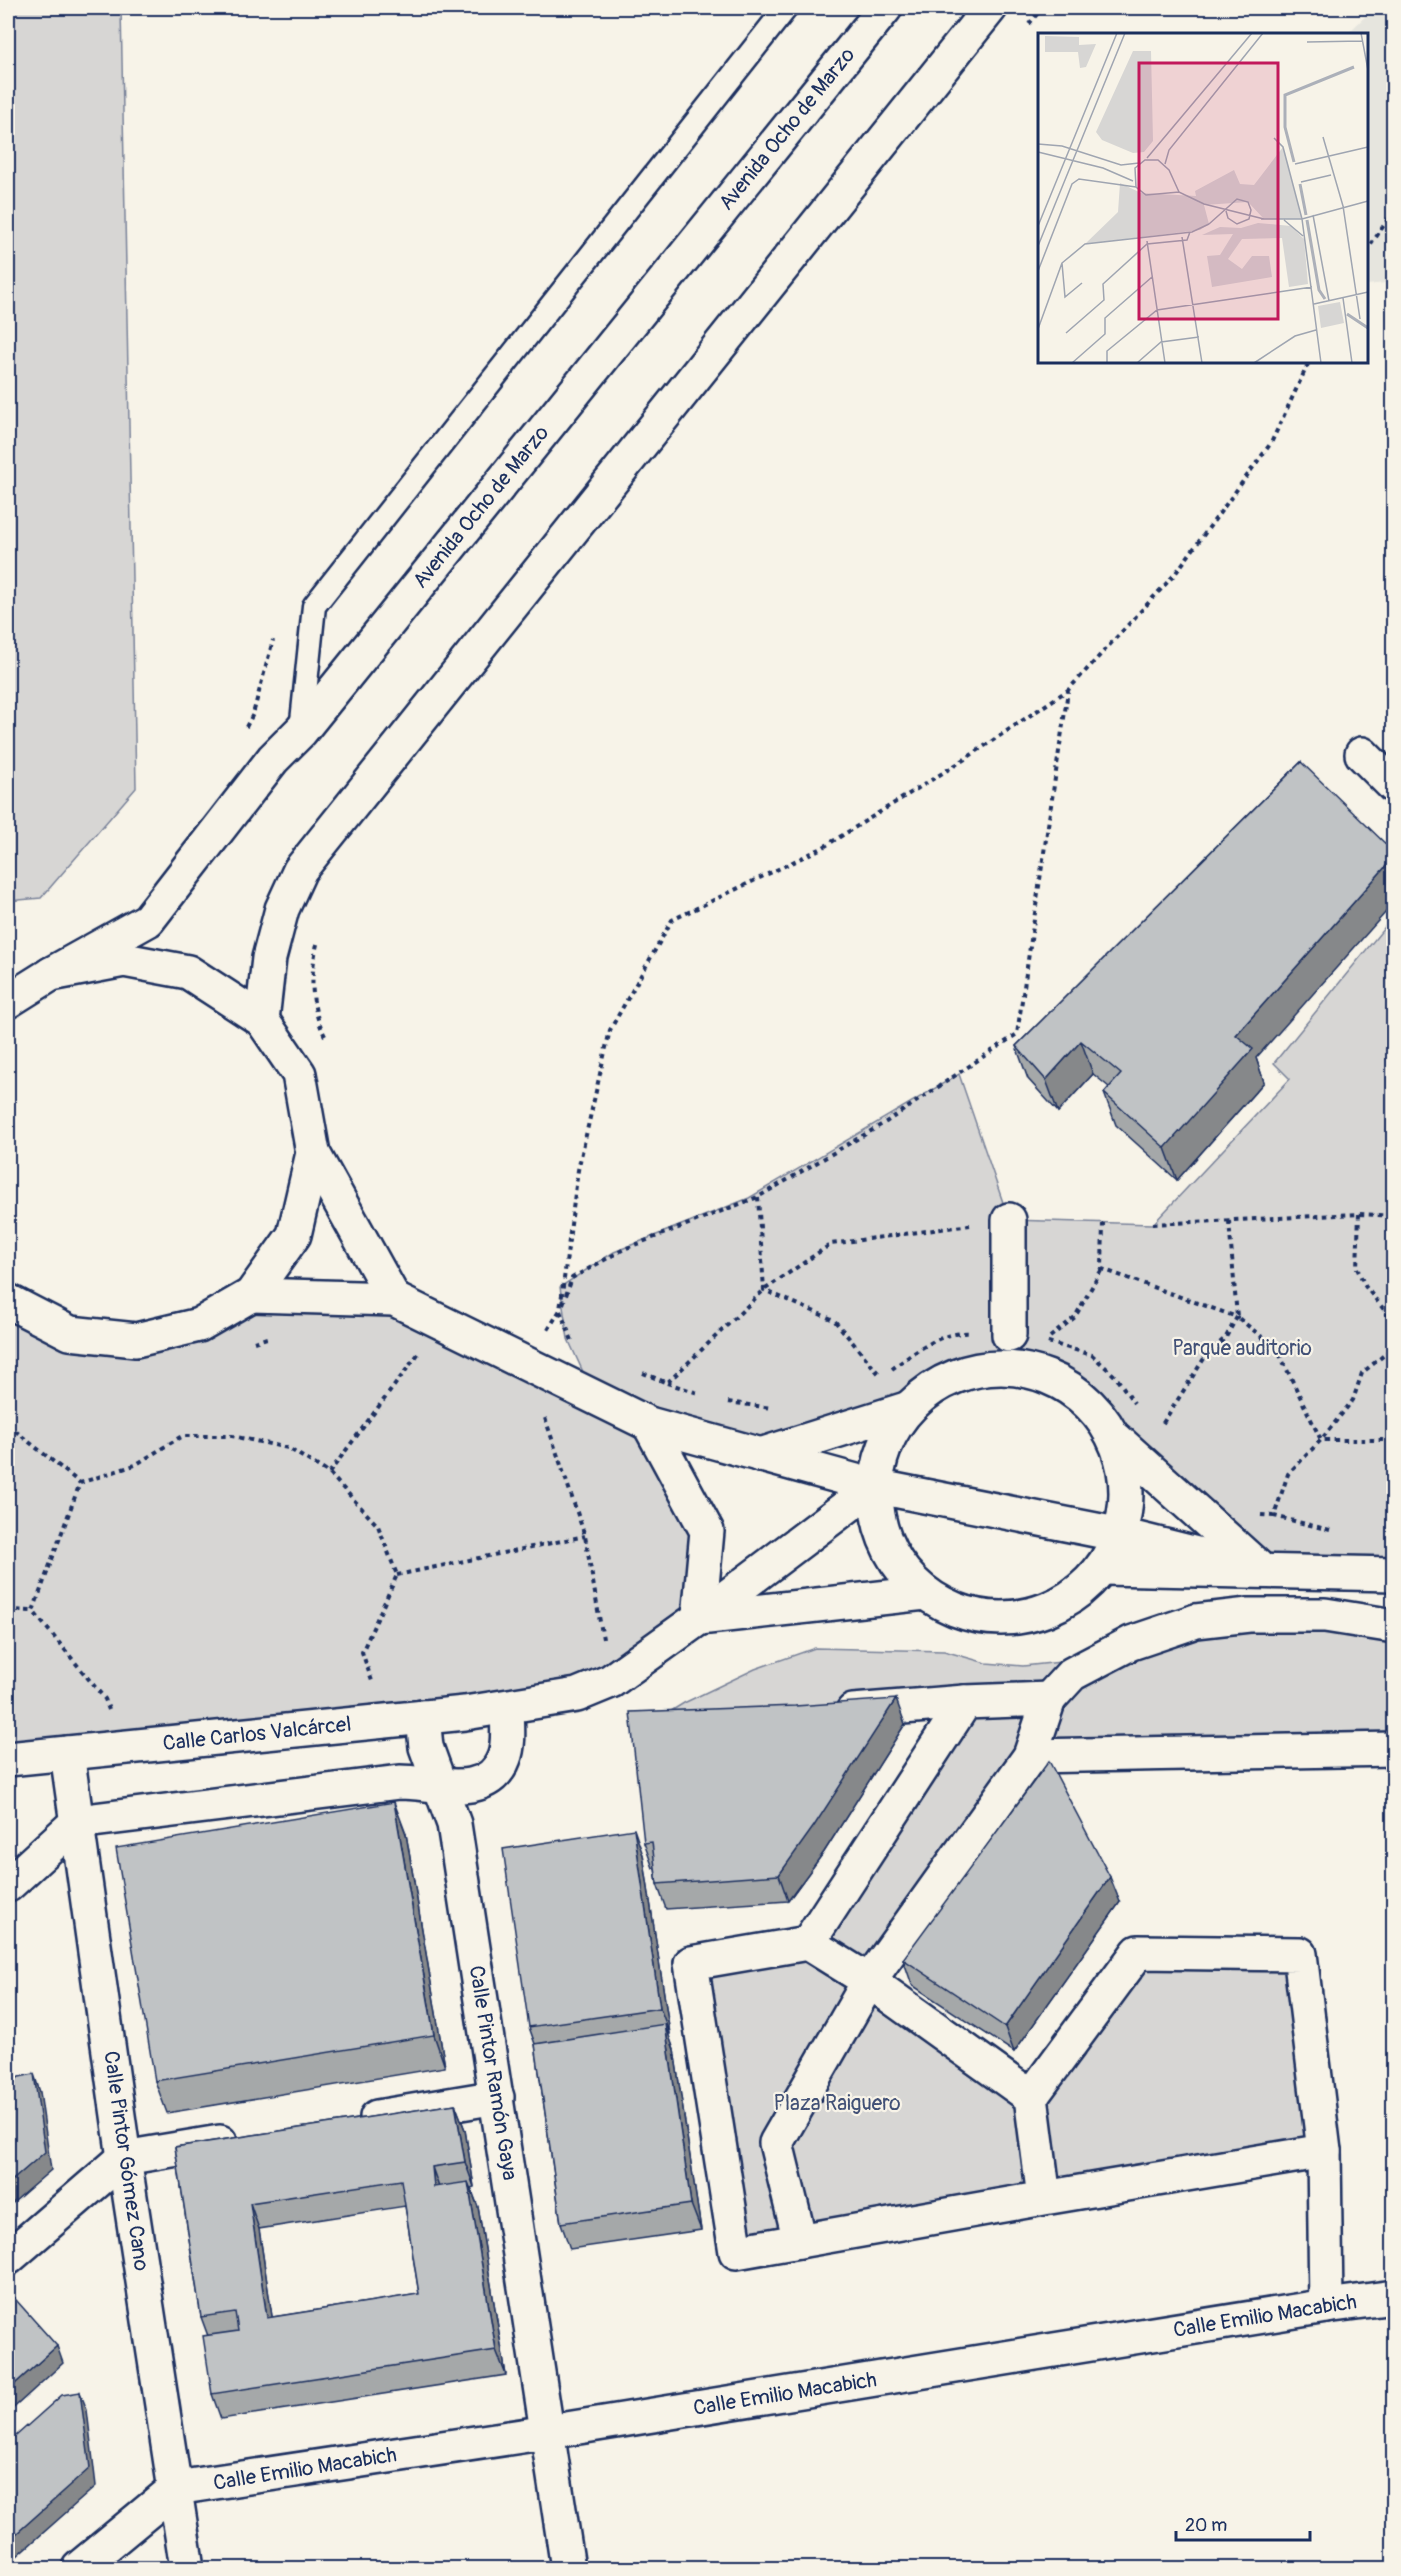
<svg xmlns="http://www.w3.org/2000/svg" width="1401" height="2576" viewBox="0 0 1401 2576" font-family="Pangolin,sans-serif">
<style>
.built{fill:#e6e5de}
.green{fill:#d7d6d4;stroke:#798299;stroke-width:1.5}
.lines{fill:none;stroke-linecap:round;stroke-linejoin:round}
.lane-casing{stroke:#1b2f5e;stroke-width:27}
.street-casing{stroke:#1b2f5e;stroke-width:38}
.secondary-casing{stroke:#1b2f5e;stroke-width:38}
.primary-casing{stroke:#1b2f5e;stroke-width:38}
.path{stroke:#1b2f5e;stroke-width:4;stroke-dasharray:4.5 4.5;stroke-linecap:butt}
.lane{stroke:#f7f3e8;stroke-width:22}
.street{stroke:#f7f3e8;stroke-width:33}
.secondary{stroke:#f7f3e8;stroke-width:33}
.primary{stroke:#f7f3e8;stroke-width:33}
.wall{fill:#a5a8a9;stroke:#1b2f5e;stroke-width:1.5;fill-rule:evenodd}
.shaded-wall{fill:#86888a;stroke:#1b2f5e;stroke-width:1.5}
.building{fill:#c0c3c5;stroke:#1b2f5e;stroke-width:1.5;fill-rule:evenodd}
.labels{text-anchor:middle;dominant-baseline:central;stroke-width:4.5;stroke-linejoin:round;paint-order:stroke}
.street-label{font-size:21px;fill:#1b2f5e;stroke:#f7f3e8}
.park-label{font-size:21px;fill:#415076;stroke:#f7f3e8}
.inset-river{fill:none;stroke:#acb0b9;stroke-width:3}
.inset-road{fill:none;stroke:#9fa5b1;stroke-width:1.5}
.view{fill:#c2185b;fill-opacity:0.15;stroke:#c2185b;stroke-width:3}
.inset-edge{fill:none;stroke:#1b2f5e;stroke-width:3}
</style>
<rect width="100%" height="100%" fill="#f7f3e8"/>
<filter id="ink" filterUnits="userSpaceOnUse"><feTurbulence type="fractalNoise" baseFrequency=".0167" numOctaves="2"/><feDisplacementMap in="SourceGraphic" scale="12" xChannelSelector="R" yChannelSelector="G"/><feConvolveMatrix kernelMatrix="1 2 1 2 8 2 1 2 1" color-interpolation-filters="sRGB"/></filter>
<g filter="url(#ink)">
<!-- built -->
<polygon class="built" points="1374,8 1393,8 1394,282 1367,285 1366,34 1347,34"/>
<!-- green -->
<g class="green">
<polygon points="8,8 121,8 136,788 41,898 8,901"/>
<polygon points="1393,917 1393,1574 1261,1570 1116,1439 1091,1404 1055,1378 1025,1368 982,1368 940,1382 906,1409 760,1455 649,1424 707,1531 699,1618 611,1681 8,1759 8,1301 136,1340 251,1295 394,1299 594,1396 568,1339 560,1287 614,1252 749,1198 959,1074 1009,1220 1153,1224 1290,1079 1274,1063"/>
<polygon points="1393,1612 1393,1762 1037,1774 890,1982 1040,2081 1137,1948 1303,1944 1334,2154 730,2255 678,1949 808,1933 952,1715 632,1735 684,1703 755,1669 815,1648 944,1651 986,1663 1023,1666 1071,1661 1133,1629"/>
</g>
<g class="lines">
<defs>
<polyline id="lane" points="301,731 314,606 786,8"/>
<g id="street">
<polyline points="1362,754 1394,786"/>
<polyline points="1009,1335 1009,1220"/>
<polyline points="1049,1699 1072,1674 1131,1643 1196,1621 1249,1615 1325,1615 1394,1626"/>
<polyline points="853,1711 965,1702"/>
<polyline points="423,1717 426,1747 454,1824 568,2568"/>
<polyline points="67,1753 124,2158 187,2568"/>
<polyline points="1030,1756 1394,1749"/>
<polyline points="8,1759 465,1713 577,1695 611,1681 699,1618"/>
<path d="M8,1885l69,-63 323,-40c35,0 88,19 104,-24 6,-15 3,-35 3,-51"/>
<polyline points="1031,2097 1138,1952 1300,1954 1324,2151"/>
<polyline points="377,2117 497,2097"/>
<polyline points="1044,2198 736,2252 691,1963 808,1943 869,1981 1031,2097 1044,2198 1324,2151 1326,2306"/>
<polyline points="800,2241 776,2143 869,1981 1030,1756 1049,1699 965,1702 808,1943"/>
<polyline points="8,2258 124,2158 220,2142"/>
<polyline points="79,2568 176,2488 548,2432 1326,2306 1394,2297"/>
</g>
<g id="secondary">
<polyline points="313,1153 394,1299"/>
<polyline points="251,1295 394,1299 649,1424 874,1486 1121,1535 1261,1570"/>
<circle cx="1001" cy="1493" r="125"/>
<polyline points="649,1424 707,1531 699,1618"/>
<polyline points="1116,1439 1257,1566"/>
<polyline points="760,1455 906,1409"/>
<polyline points="1103,1568 1394,1574"/>
<polyline points="699,1618 925,1593"/>
<polyline points="699,1618 874,1486"/>
</g>
<g id="primary">
<polyline points="51,974 148,920 273,759 301,731 885,8"/>
<polyline points="8,1001 51,974 124,960 188,972 262,1020 299,1074 313,1153 294,1235 251,1295 199,1325 136,1340 70,1333 8,1301"/>
<polyline points="262,1020 269,958 282,909 300,870 990,8"/>
</g>
</defs>
<!-- lane casing -->
<use href="#lane" class="lane-casing"/>
<!-- street casing -->
<use href="#street" class="street-casing"/>
<!-- secondary casing -->
<use href="#secondary" class="secondary-casing"/>
<!-- primary casing -->
<use href="#primary" class="primary-casing"/>
<!-- path -->
<g class="path">
<polyline points="1029,24 1042,8"/>
<polyline points="1366,252 1394,210"/>
<polyline points="246,727 253,714 273,640"/>
<path d="M317,944c-7,32 -7,62 8,92"/>
<polyline points="758,1197 764,1290 834,1320 879,1374"/>
<polyline points="1359,1214 1357,1268 1365,1286 1394,1322"/>
<polyline points="1229,1221 1237,1317 1277,1349 1321,1440 1353,1400 1362,1373 1394,1347"/>
<polyline points="1103,1223 1102,1269 1237,1317 1226,1337 1205,1357 1161,1426"/>
<polyline points="1153,1224 1359,1214 1394,1216"/>
<polyline points="563,1304 572,1278 624,1249 758,1197 886,1122 1017,1034 1068,691"/>
<polyline points="560,1311 573,1343"/>
<polyline points="548,1330 560,1310 578,1170 610,1030 672,920 822,848 965,759 1068,690 1175,574 1271,443 1309,362"/>
<polyline points="1050,1337 1075,1317 1102,1269"/>
<polyline points="254,1342 270,1337"/>
<polyline points="1048,1342 1092,1355 1116,1377 1134,1403"/>
<path d="M892,1369c23,-17 49,-38 79,-36"/>
<polyline points="643,1373 667,1383 764,1290 831,1244 970,1225"/>
<polyline points="667,1383 698,1393"/>
<polyline points="728,1402 771,1408"/>
<polyline points="545,1418 585,1536 603,1639"/>
<polyline points="8,1425 80,1483"/>
<polyline points="329,1473 418,1354"/>
<polyline points="1261,1515 1274,1516"/>
<polyline points="1330,1530 1274,1516 1288,1474 1321,1440 1394,1440"/>
<polyline points="397,1575 585,1536"/>
<polyline points="8,1610 33,1611"/>
<polyline points="109,1710 105,1699 33,1611 80,1483 135,1465 182,1436 232,1436 288,1448 329,1473 378,1526 397,1575 362,1652 373,1684"/>
</g>
<!-- lane -->
<use href="#lane" class="lane"/>
<!-- street -->
<use href="#street" class="street"/>
<!-- secondary -->
<use href="#secondary" class="secondary"/>
<!-- primary -->
<use href="#primary" class="primary"/>
</g>
<!-- wall -->
<g class="wall">
<polygon points="1301,762 1256,1058 1264,1082 1177,1180 1116,1125 1104,1093 1109,1087 1093,1074 1058,1112 1028,1079 1016,1046"/>
<polygon points="905,1724 824,1852 788,1901 666,1909 657,1884 655,1868 653,1868 644,1843"/>
<polygon points="406,1834 445,2067 167,2113 155,2081"/>
<polygon points="643,1855 670,2034 668,2034 674,2050 701,2230 570,2249 561,2223 535,2044 529,2027"/>
<polygon points="1120,1902 1014,2052 912,1985 903,1959"/>
<path d="M455,2104l10,26 9,57 -3,1 7,19 28,168 -285,44 -9,-25 -4,-58 -7,-19 -26,-170zM405,2206l14,88 -147,23 -13,-88z"/>
</g>
<!-- shaded-wall -->
<g class="shaded-wall">
<polygon points="1394,857 1394,903 1256,1058 1264,1082 1177,1180 1165,1148 1236,1035"/>
<polygon points="1081,1041 1093,1074 1058,1112 1046,1080"/>
<polygon points="896,1699 905,1724 824,1852 788,1901 779,1875"/>
<polygon points="394,1802 406,1834 445,2067 434,2035"/>
<polygon points="634,1829 643,1855 670,2034 660,2008"/>
<polygon points="1110,1877 1120,1902 1014,2052 1005,2027"/>
<polygon points="665,2024 674,2050 701,2230 691,2204"/>
<polygon points="8,2026 15,2043 8,2049"/>
<polygon points="34,2074 40,2092 51,2170 8,2207 8,2184"/>
<polygon points="455,2104 465,2130 474,2187 465,2162"/>
<polygon points="432,2167 441,2193 434,2187"/>
<polygon points="468,2182 478,2207 506,2375 496,2350"/>
<polygon points="250,2203 259,2229 276,2343 267,2318"/>
<polygon points="57,2346 63,2363 8,2413 8,2390"/>
<polygon points="80,2392 87,2410 96,2486 8,2564 8,2541"/>
</g>
<!-- building -->
<g class="building">
<polygon points="1301,762 1394,852 1394,857 1236,1035 1253,1049 1165,1148 1104,1093 1121,1074 1081,1041 1046,1080 1016,1046"/>
<polygon points="896,1699 814,1826 779,1875 657,1884 652,1842 644,1843 630,1712 795,1706"/>
<polygon points="1049,1761 1110,1877 1005,2027 903,1959"/>
<polygon points="394,1802 434,2035 155,2081 116,1848"/>
<polygon points="634,1829 660,2008 529,2027 503,1849"/>
<polygon points="665,2024 691,2204 561,2223 535,2044"/>
<polygon points="34,2074 45,2152 8,2184 8,2086 19,2077"/>
<path d="M455,2104l10,58 -33,5 2,20 34,-5 28,168 -284,44 -9,-58 35,-5 -3,-19 -34,5 -26,-170zM401,2180l18,114 -152,24 -17,-115z"/>
<polygon points="8,2291 57,2346 8,2390"/>
<polygon points="80,2392 90,2468 8,2541 8,2443 62,2395"/>
</g>
</g>
<g class="labels">
<!-- street labels -->
<g class="street-label">
<text transform="translate(787 129) rotate(-51)">Avenida Ocho de Marzo</text>
<text transform="translate(481 507) rotate(-51)">Avenida Ocho de Marzo</text>
<text transform="translate(257 1734) rotate(-6)">Calle Carlos Valcárcel</text>
<text transform="translate(493 2073) rotate(81)">Calle Pintor Ramón Gaya</text>
<text transform="translate(126 2161) rotate(82)">Calle Pintor Gómez Cano</text>
<text transform="translate(1265 2316) rotate(-9)">Calle Emilio Macabich</text>
<text transform="translate(785 2394) rotate(-9)">Calle Emilio Macabich</text>
<text transform="translate(305 2469) rotate(-9)">Calle Emilio Macabich</text>
</g>
<!-- park labels -->
<g class="park-label">
<text x="1242" y="1348">Parque auditorio</text>
<text x="837" y="2103">Plaza Raiguero</text>
</g>
</g>
<!-- overview -->
<g transform="translate(1038 33)">
<rect width="330" height="330" fill="#f7f3e8"/>
<path d="M7,3l34,1v8l17,-1 -10,23 -6,1 -2,-16h-33zM95,18h18l2,90 -9,11 -11,1 -31,-13 -6,-8zM245,114l19,72h-38l-16,-17 -44,3 5,19 -9,6 -115,14 33,-32 2,-29 21,10 55,3 -1,-5 39,-21 6,14 14,1zM220,190l33,3 13,13 4,45 -19,3 -7,-49 -40,1 -14,20 14,10 10,-13h17l3,21 -60,10 -5,-31 13,-1 13,-21 -31,1 18,-8 21,1zM302,269l4,21 -23,5 -3,-22z" fill="#d7d6d4"/>
<path class="inset-river" d="M256,129l-9,-35v-32l69,-28M262,151l6,31M269,187l12,70 6,9M309,281l21,14"/>
<path class="inset-road" d="M323,0l7,37M269,9l55,-1M285,104l20,69 17,113M236,105l9,9 19,72 19,144M0,111l24,2 59,19 18,-2M0,119l65,16 30,13M109,125l105,-125M127,131l4,-14 94,-117M257,131l73,-17M0,145v25M263,149l30,-7M141,159l-10,-22 -11,-10h-13l-10,8 1,19 10,8 33,-3 25,12 60,15M275,182l16,86M223,186h41l66,-18M246,187l19,16M171,191l28,-25 11,3 3,8 -2,9 -12,5 -9,-6 -2,-7M0,193l79,-193M144,204l20,126M109,208l18,122M0,213l87,-213M0,238l34,-87 7,-5 57,8M44,250l-17,14 -3,-34 23,-19 107,-12 17,-8M305,265l9,65M276,271l54,-12M0,296l24,-66M28,300l38,-33 -1,-16 44,-40 40,-4 3,-8M34,330l33,-29v-16l47,-41M69,330v-12l50,-41 155,-23M99,330l24,-21 38,-5M216,330l41,-27 21,-6"/>
<path class="view" d="M101,30h139v256h-139z"/>
<rect width="330" height="330" class="inset-edge"/>
</g>
<!-- margin -->
<rect width="1401" height="2576" fill="none" stroke="#f7f3e8" stroke-width="30"/>
<rect x="15" y="15" width="1371" height="2546" fill="none" stroke="#1b2f5e" stroke-width="2" filter="url(#ink)"/>
<!-- scale -->
<path d="M1176 2531v9h134v-9" fill="none" stroke="#1b2f5e" stroke-width="3"/>
<text x="1185" y="2531" font-size="18" fill="#1b2f5e" stroke="#f7f3e8" stroke-width="4.5" paint-order="stroke">20 m</text>
</svg>
